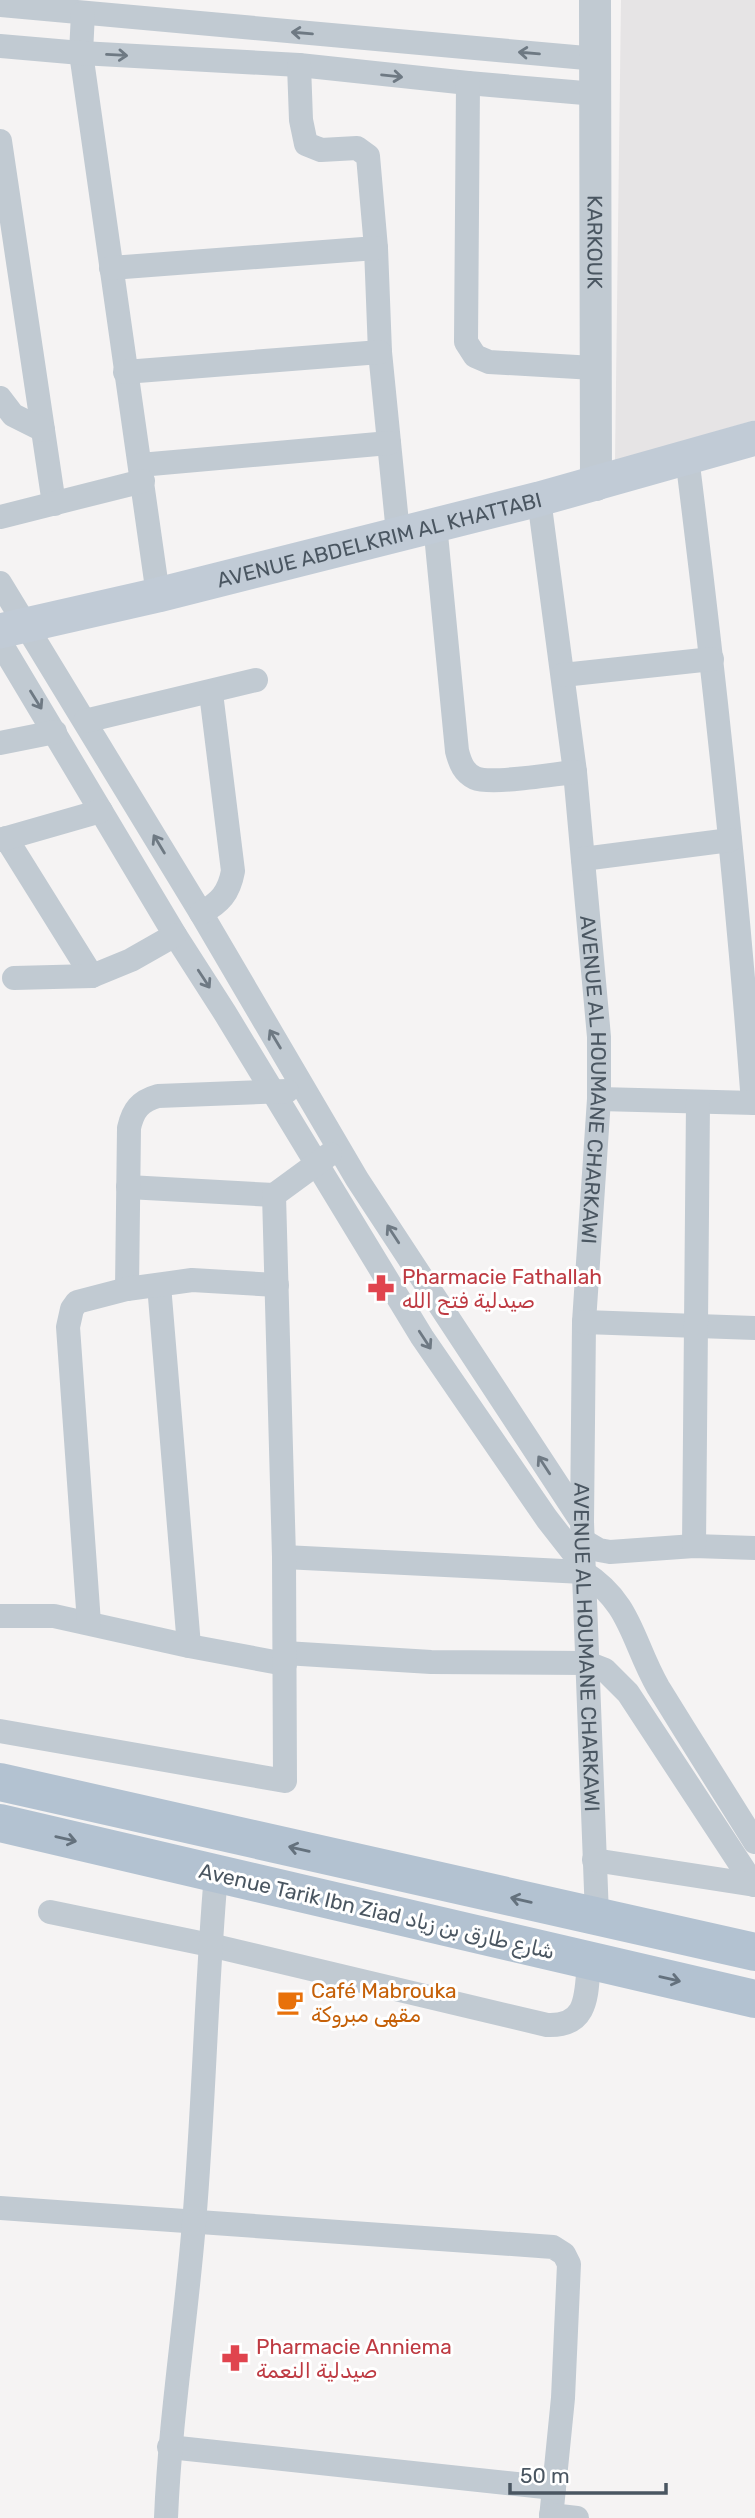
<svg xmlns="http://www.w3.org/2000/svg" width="755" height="2518" viewBox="0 0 755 2518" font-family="Rubik,Vazirmatn,sans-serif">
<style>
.education{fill:#e6e4e5}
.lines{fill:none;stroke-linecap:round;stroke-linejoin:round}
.minor{stroke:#c1cad2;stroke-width:24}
.tertiary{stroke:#c1cad2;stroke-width:32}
.secondary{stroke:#c1cbd6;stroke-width:35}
.primary{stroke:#b3c2d1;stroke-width:38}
.oneway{stroke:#6e7983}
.oneway2{stroke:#64717d}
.labels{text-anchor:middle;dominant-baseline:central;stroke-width:6;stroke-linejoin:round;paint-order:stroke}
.street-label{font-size:21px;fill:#4a5661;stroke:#fff}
.health-label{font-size:21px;fill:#be3a42;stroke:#fff;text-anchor:start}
.food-label{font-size:21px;fill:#c56008;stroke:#fff;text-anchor:start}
</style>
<rect width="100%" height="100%" fill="#f5f3f3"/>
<!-- education -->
<polygon class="education" points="621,0 755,0 755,420 615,461"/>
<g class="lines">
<!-- minor -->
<g class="minor">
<polyline points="0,5 597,59"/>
<polyline points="83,13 81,53 158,595"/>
<polyline points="0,46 81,53 299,65 468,83 596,94"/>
<polyline points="299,65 301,120 306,144 321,150 357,148 368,156 376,248 380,352 398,533"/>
<polyline points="468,83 466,342 475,356 489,362 594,368"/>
<polyline points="0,141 54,504"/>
<polyline points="111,268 376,248"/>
<polyline points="125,372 380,352"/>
<polyline points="0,398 13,415 43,430"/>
<path d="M687,457c27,215 50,430 66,646"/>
<polyline points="140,465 389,443"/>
<path id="s1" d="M539,499l36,273 24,265v62l-15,223 -2,200 15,394"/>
<polyline points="0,517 143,481"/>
<path d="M435,524l22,227c3,12 7,22 18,27 16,7 79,-4 100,-6"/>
<polyline points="0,583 201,913 357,1179 582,1522"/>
<polyline points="0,642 175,935 225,1013 422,1337 547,1519 583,1565"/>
<polyline points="563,675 712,659"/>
<polyline points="85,721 256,680"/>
<polyline points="0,743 55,732"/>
<polyline points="6,838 92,976"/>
<polyline points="0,840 101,811"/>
<polyline points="583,859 730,840"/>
<path d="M201,913c19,-10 28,-20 32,-42l-22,-178"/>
<polyline points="14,978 92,976 131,960 175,935"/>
<polyline points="599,1099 755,1103"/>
<polyline points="128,1187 274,1195"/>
<polyline points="159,1285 189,1646"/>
<path d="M127,1289l2,-161c4,-18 11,-27 29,-32l129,-5"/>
<polyline points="584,1322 755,1328"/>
<polyline points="582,1540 599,1550 610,1552 694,1546 755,1548"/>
<polyline points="694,1546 698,1102"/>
<path d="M284,1557l299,15c49,31 49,70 75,115 32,52 65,104 97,155"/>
<polyline points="0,1616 54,1616 189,1646 285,1664"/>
<polyline points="89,1623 68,1327 72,1309 77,1302 127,1289 192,1280 277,1285"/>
<polyline points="285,1653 431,1662 587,1663 605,1670 628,1693 754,1885"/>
<polyline points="0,1731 285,1781 284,1557 274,1195 330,1154"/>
<polyline points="594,1860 755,1885"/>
<path d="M50,1912l160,33 337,80c43,2 39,-33 42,-64"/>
<polyline points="0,2208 553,2247 564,2254 569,2264 563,2398 551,2518"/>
<polyline points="169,2447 554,2488"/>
<polyline points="551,2515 577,2518"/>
<path d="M166,2518c4,-99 20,-197 28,-295 10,-117 12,-233 22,-349"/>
</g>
<!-- tertiary -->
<path class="tertiary" id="s2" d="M595,0l1,485"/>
<!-- secondary -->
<path class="secondary" id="s3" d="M0,631l158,-36 381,-96 216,-61"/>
<!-- primary -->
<g class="primary">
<polyline points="0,1782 755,1952"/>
<polyline points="0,1823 755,1999"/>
</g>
</g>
<!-- one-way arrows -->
<defs><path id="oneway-shaft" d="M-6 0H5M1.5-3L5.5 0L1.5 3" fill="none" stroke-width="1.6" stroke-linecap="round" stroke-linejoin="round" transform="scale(1.75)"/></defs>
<g class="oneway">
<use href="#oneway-shaft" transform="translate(302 33) rotate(-175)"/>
<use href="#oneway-shaft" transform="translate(529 53) rotate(-175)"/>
<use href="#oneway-shaft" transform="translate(117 55) rotate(3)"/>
<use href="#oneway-shaft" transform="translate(392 76) rotate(6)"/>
<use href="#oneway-shaft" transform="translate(36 700) rotate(58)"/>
<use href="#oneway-shaft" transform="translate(159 844) rotate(-121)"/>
<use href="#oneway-shaft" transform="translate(204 979) rotate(57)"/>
<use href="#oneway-shaft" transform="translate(275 1039) rotate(-121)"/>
<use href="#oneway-shaft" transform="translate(393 1234) rotate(-123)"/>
<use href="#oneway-shaft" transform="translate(425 1340) rotate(57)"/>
<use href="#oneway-shaft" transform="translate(544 1465) rotate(-123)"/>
</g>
<g class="oneway2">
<use href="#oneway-shaft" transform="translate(66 1839) rotate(13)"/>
<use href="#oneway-shaft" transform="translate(299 1849) rotate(-167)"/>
<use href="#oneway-shaft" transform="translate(521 1900) rotate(-167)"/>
<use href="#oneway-shaft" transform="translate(670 1979) rotate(13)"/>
</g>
<!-- icons -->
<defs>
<symbol id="pharmacy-bare" viewBox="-9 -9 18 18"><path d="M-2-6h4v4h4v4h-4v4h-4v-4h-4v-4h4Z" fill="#e0444e" stroke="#fff" stroke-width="2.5" paint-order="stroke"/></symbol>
<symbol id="cafe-bare" viewBox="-9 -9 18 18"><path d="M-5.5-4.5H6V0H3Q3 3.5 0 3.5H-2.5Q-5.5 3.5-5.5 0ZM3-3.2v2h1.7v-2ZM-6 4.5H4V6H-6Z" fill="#e8710a" stroke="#fff" stroke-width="2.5" paint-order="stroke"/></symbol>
</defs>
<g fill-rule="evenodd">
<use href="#pharmacy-bare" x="362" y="1269" width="38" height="38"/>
<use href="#cafe-bare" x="271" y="1983" width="38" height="38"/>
<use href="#pharmacy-bare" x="216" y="2339" width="38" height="38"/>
</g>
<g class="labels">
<!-- street labels -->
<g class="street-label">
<text stroke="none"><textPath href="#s2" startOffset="242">KARKOUK</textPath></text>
<text stroke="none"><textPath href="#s3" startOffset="390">AVENUE ABDELKRIM AL KHATTABI</textPath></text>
<text stroke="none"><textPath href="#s1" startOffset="584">AVENUE AL HOUMANE CHARKAWI</textPath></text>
<text stroke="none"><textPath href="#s1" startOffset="1152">AVENUE AL HOUMANE CHARKAWI</textPath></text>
<text transform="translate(377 1911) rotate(13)">Avenue Tarik Ibn Ziad شارع طارق بن زياد</text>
</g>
<!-- health labels -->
<g class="health-label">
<text x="402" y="1276">Pharmacie Fathallah<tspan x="402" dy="24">صيدلية فتح الله</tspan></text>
<text x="256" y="2346">Pharmacie Anniema<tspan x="256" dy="24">صيدلية النعمة</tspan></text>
</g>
<!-- food labels -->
<g class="food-label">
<text x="311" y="1990">Café Mabrouka<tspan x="311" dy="24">مقهى مبروكة</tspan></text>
</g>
</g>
<!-- scale -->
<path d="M510 2483v10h156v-10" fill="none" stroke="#4a5661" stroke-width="3.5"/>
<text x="520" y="2483" font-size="21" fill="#4a5661" stroke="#ffffff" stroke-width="5" paint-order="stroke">50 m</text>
</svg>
